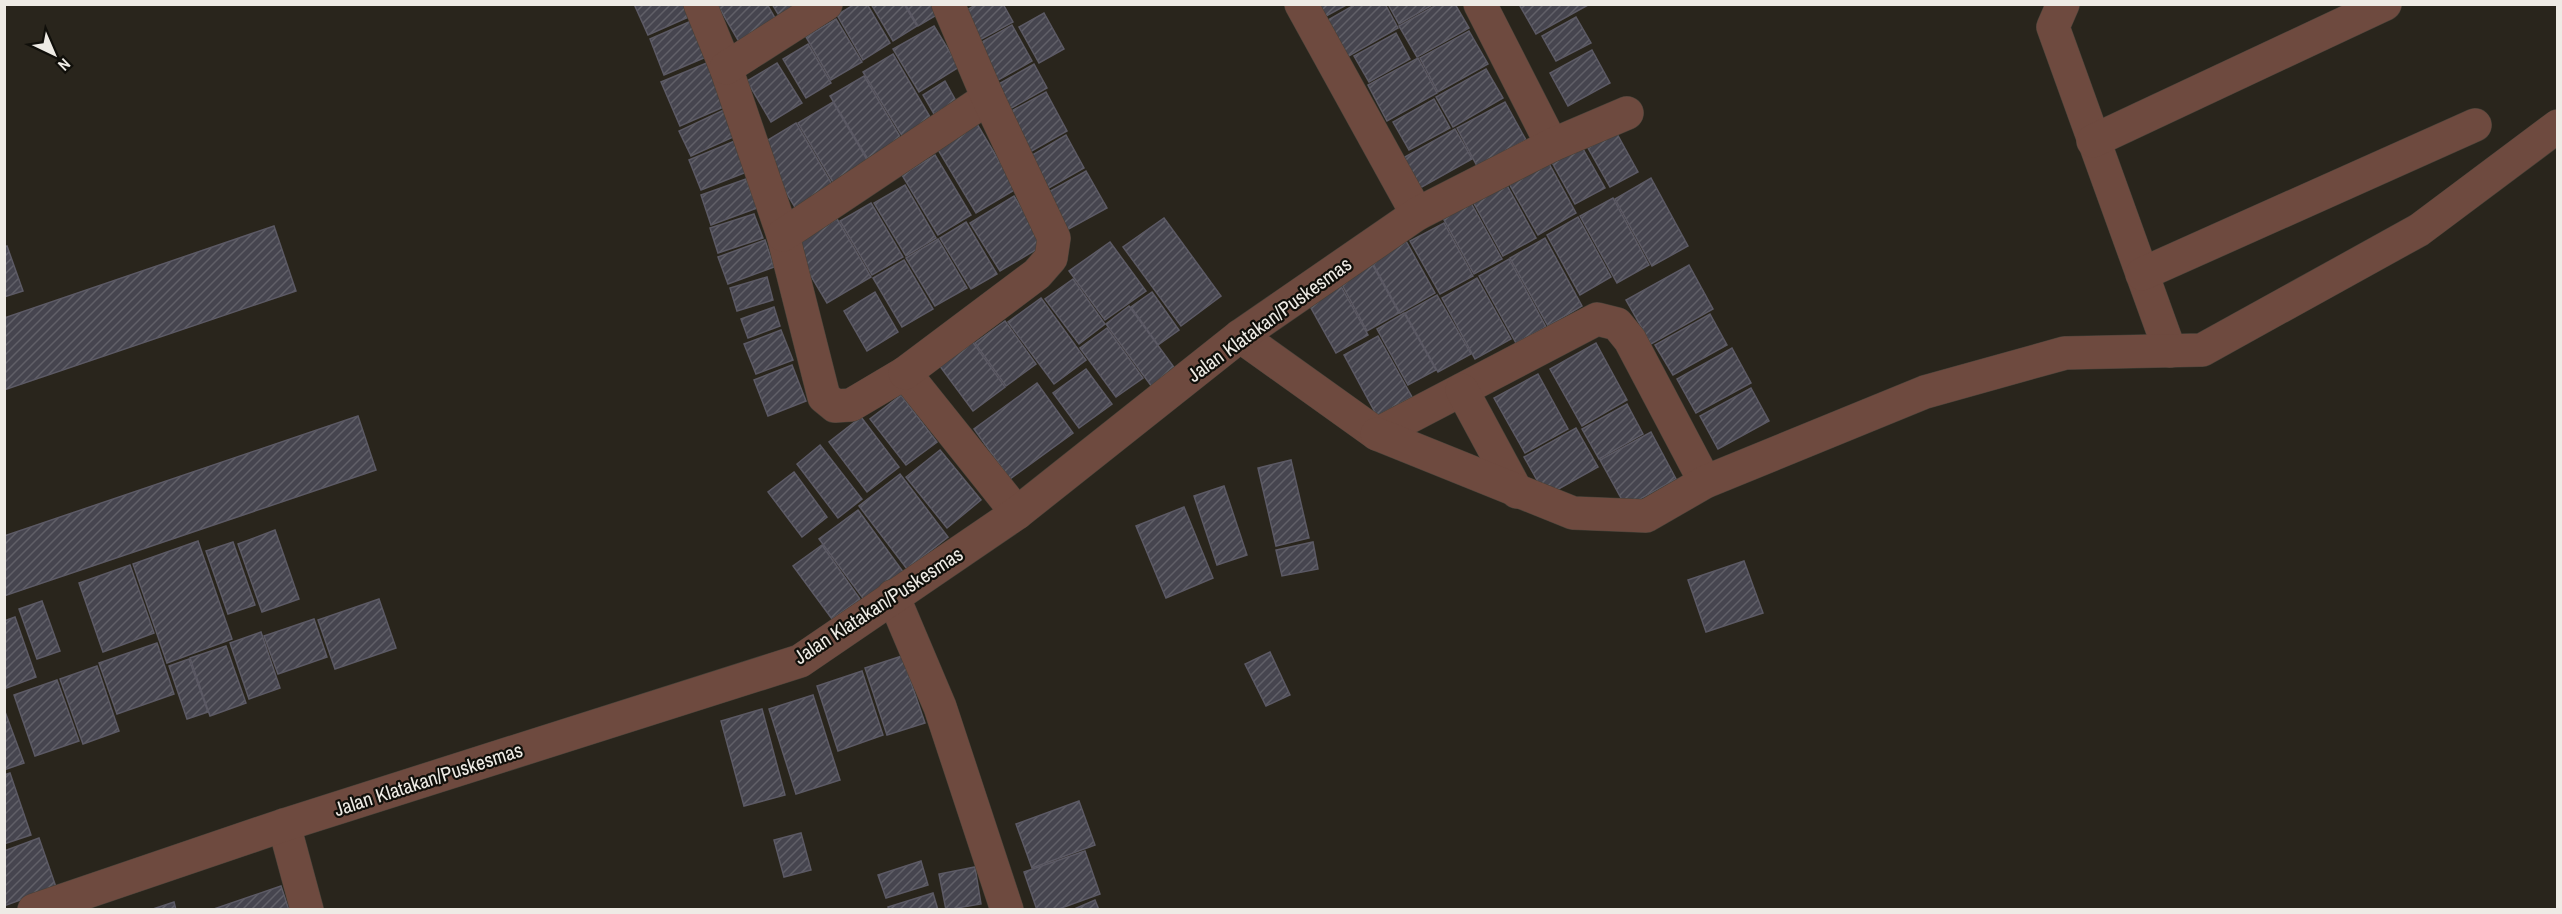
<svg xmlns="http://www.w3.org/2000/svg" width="2562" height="914" viewBox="0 0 2562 914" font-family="'Archivo Narrow',sans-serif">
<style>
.building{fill:url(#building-hatch);stroke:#5c5a65;stroke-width:1.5}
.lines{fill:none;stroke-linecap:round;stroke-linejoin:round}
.minor-casing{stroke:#454138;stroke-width:34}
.minor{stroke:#6e4a3f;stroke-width:33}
.labels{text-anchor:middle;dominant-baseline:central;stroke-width:4.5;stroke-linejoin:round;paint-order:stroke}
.street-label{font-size:20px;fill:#eeebe5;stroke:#100f0a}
</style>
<defs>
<pattern id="building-hatch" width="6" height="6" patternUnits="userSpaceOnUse" patternTransform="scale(1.5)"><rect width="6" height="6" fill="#46454f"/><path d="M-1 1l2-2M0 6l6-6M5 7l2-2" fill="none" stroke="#616068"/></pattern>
</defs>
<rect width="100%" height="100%" fill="#29251c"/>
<!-- building -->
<g class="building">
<polygon points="634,4 699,4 702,11 648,35"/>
<polygon points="717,4 767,4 779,25 742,47"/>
<polygon points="772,4 811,4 784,24"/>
<polygon points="855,4 867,4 890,43 863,60 837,15"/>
<polygon points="871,4 904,4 917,26 893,41"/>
<polygon points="905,4 935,4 940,13 918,26"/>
<polygon points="977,4 1003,4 1013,22 976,42 960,14"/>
<polygon points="1311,4 1348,4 1319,20"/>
<polygon points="1356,4 1385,4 1398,28 1340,61 1321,24"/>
<polygon points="1388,4 1434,4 1399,24"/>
<polygon points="1438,4 1455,4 1469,28 1417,57 1399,26"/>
<polygon points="1524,4 1588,4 1588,5 1536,34 1520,6"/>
<polygon points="1044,13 1064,49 1039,63 1019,27"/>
<polygon points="1576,17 1591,43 1556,61 1542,36"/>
<polygon points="698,18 713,54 664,75 650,39"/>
<polygon points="836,19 862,62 831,80 806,37"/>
<polygon points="1012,25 1032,61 993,83 973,47"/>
<polygon points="934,26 959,67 919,92 893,49"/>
<polygon points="1469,31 1488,64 1438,92 1420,58"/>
<polygon points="1396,33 1410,59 1369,82 1354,56"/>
<polygon points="808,44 831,83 806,98 783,59"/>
<polygon points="1592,50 1610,83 1568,106 1550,73"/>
<polygon points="893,54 933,122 904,139 863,72"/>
<polygon points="1418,58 1437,93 1387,121 1368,85"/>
<polygon points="709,62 728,105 680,126 661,82"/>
<polygon points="777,63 802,103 771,122 747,81"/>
<polygon points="1034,64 1047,88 1008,110 995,86"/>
<polygon points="1486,69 1503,98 1453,127 1436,97"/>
<polygon points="864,76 905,145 872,166 830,96"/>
<polygon points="945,81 956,101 934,114 923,95"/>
<polygon points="1046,92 1067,131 1030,152 1008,113"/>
<polygon points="1434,99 1450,128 1409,150 1393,122"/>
<polygon points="833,102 872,168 837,189 798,123"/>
<polygon points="1505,102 1526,140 1477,166 1457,128"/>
<polygon points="728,108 740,134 691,156 679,131"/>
<polygon points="796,123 833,186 796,209 758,146"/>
<polygon points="977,124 1016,189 976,213 937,148"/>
<polygon points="1455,129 1472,159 1420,188 1403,158"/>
<polygon points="1616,132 1638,172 1610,187 1588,148"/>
<polygon points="1066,135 1084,168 1047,189 1029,157"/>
<polygon points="737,140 749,171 701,190 689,160"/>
<polygon points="1578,140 1605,188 1575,204 1549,157"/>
<polygon points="935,155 971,215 938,235 902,175"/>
<polygon points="1546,158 1576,213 1538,235 1507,180"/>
<polygon points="1086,171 1107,208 1065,231 1045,194"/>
<polygon points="1651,178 1688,246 1652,266 1615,199"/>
<polygon points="746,179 757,208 711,225 701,195"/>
<polygon points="1504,180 1536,238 1503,256 1471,198"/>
<polygon points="905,185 936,238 906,256 874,203"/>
<polygon points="1014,196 1044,245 1000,271 970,223"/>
<polygon points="1613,198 1649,265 1617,283 1580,216"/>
<polygon points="871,203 903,257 872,275 840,221"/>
<polygon points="1471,203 1502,259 1474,274 1443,218"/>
<polygon points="754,214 763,238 718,253 710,228"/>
<polygon points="1578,217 1611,277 1580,295 1547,235"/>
<polygon points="1164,218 1221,296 1181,326 1123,247"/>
<polygon points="837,219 871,277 827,303 793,246"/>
<polygon points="966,222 997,274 971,289 940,238"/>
<polygon points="1444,223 1473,276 1440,294 1410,241"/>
<polygon points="274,226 296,291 4,390 4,318"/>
<polygon points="1545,238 1582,306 1548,326 1510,258"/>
<polygon points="938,239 967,288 935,306 906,258"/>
<polygon points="765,240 774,267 728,284 718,257"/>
<polygon points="1406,241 1435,293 1400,313 1371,260"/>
<polygon points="1110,242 1146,291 1105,320 1069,271"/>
<polygon points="7,246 23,291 4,297 4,247"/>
<polygon points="1509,259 1546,327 1516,343 1479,276"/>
<polygon points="904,260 933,309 902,327 873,278"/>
<polygon points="1371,262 1399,313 1367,331 1339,279"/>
<polygon points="1689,265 1713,309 1651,344 1626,300"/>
<polygon points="767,277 773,300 737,311 730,288"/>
<polygon points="1477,278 1511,339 1475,359 1442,298"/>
<polygon points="1073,279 1105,324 1079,344 1045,299"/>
<polygon points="1338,281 1368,335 1336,353 1306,299"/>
<polygon points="875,292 898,332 867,351 844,311"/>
<polygon points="1152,292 1179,330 1158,345 1131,307"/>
<polygon points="1437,295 1471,354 1438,372 1405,313"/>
<polygon points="1041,298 1086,360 1054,384 1008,322"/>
<polygon points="1129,306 1176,370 1152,387 1106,324"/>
<polygon points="774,307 780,326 748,338 741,319"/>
<polygon points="1404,313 1436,370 1408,385 1377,329"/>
<polygon points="1710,314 1727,345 1673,375 1655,345"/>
<polygon points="1005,321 1036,364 1006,386 975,343"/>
<polygon points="1107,328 1143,378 1116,397 1080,348"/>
<polygon points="781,330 793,360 756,374 744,344"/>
<polygon points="1378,336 1412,397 1377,416 1344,355"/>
<polygon points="972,341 1005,387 973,411 939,365"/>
<polygon points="1596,343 1627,400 1582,426 1550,369"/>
<polygon points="1732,348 1751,383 1696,413 1677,379"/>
<polygon points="792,365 806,401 768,416 754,380"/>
<polygon points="1086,369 1112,404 1079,428 1053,393"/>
<polygon points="1538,374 1568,429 1525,453 1494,398"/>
<polygon points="1037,383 1073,433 1010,479 974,429"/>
<polygon points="1751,388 1769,421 1718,449 1700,416"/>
<polygon points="901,395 937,442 906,465 870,419"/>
<polygon points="1627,404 1643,434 1599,459 1582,429"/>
<polygon points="358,416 376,470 4,596 4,536"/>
<polygon points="861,417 899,467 867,492 829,442"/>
<polygon points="1576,428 1598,467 1546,496 1524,457"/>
<polygon points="1651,432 1676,479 1626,507 1600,460"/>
<polygon points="820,445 862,499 838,518 797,464"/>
<polygon points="940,450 981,500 947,528 906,477"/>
<polygon points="1291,460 1309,538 1276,546 1258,468"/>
<polygon points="794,472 827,517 802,537 768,492"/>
<polygon points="900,474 948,537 907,569 859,506"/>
<polygon points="1224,486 1247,555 1217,565 1194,496"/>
<polygon points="1184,507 1213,578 1166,598 1136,526"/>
<polygon points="858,510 904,573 865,601 819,539"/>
<polygon points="275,530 299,599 262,612 238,544"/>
<polygon points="198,541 232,639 167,663 133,564"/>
<polygon points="233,542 255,605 228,614 206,551"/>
<polygon points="1313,542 1318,569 1282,576 1276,550"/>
<polygon points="822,545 860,599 832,619 793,566"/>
<polygon points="1744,561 1763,613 1706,632 1688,580"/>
<polygon points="130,565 154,633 103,652 79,583"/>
<polygon points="379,599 396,648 335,669 318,620"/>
<polygon points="42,601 60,651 37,659 19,609"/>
<polygon points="15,617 36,677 4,689 4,621"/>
<polygon points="314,619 327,657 278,674 264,636"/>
<polygon points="261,632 280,688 249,699 230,643"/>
<polygon points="157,643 174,694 117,714 99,663"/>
<polygon points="226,646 246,703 210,716 190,658"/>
<polygon points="1270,652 1290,695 1266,706 1245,664"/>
<polygon points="902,656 925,723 887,735 865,668"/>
<polygon points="189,659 208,712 187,719 169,666"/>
<polygon points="97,666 119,731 83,744 60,679"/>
<polygon points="862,671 883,735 838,751 817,686"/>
<polygon points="57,680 79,741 35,756 14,695"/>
<polygon points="813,695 840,780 796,794 769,709"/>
<polygon points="4,709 24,763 4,770"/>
<polygon points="762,709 785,795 744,806 721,721"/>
<polygon points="10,773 31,835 4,844 4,775"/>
<polygon points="1079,801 1095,845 1032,868 1016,824"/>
<polygon points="801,833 811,870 784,877 774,840"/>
<polygon points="39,838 56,887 4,906 4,851"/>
<polygon points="1085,851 1100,894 1056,910 1037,910 1024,872"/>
<polygon points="921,861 928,885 886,898 878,875"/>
<polygon points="975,867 981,904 946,910 939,874"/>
<polygon points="281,886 289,910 211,910"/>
<polygon points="933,893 938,910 889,910 888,907"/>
<polygon points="1095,900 1099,910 1072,910"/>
<polygon points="174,902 176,910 150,910"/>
</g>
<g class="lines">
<defs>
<g id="minor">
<polyline points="700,4 726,68 783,235 824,397 835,406 851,405 905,373 1017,513"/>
<polyline points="1301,4 1417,214"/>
<polyline points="1480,4 1552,145"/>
<polyline points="2063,4 2053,27 2170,351"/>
<polyline points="726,68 826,4"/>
<polyline points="2093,141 2385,4"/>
<polyline points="783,235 988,98"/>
<polyline points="2142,274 2475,125"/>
<polyline points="1240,336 1377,434 1597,319 1617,324 1630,340 1705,482"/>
<polyline points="905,373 1037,274 1051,258 1054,238 988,98 948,4"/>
<polyline points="1462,390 1517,492"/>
<polyline points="1377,434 1573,513 1646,516 1705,482 1925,392 2065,353 2202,350 2419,230 2558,126"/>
<polyline points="893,596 940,707 1007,910"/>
<polyline points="284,825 307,910"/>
<polyline points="34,910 284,825 800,661 1017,513 1240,336 1417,214 1552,145 1627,113"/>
</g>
</defs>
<!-- minor casing -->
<use href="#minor" class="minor-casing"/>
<!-- minor -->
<use href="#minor" class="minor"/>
</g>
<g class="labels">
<!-- street labels -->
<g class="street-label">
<text transform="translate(1269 319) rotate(-36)">Jalan Klatakan/Puskesmas</text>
<text transform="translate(878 605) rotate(-33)">Jalan Klatakan/Puskesmas</text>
<text transform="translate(428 779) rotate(-18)">Jalan Klatakan/Puskesmas</text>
</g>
</g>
<!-- border -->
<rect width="2562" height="914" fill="none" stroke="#eeebe5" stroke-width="12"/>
<!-- north arrow -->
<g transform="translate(54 54) rotate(136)" stroke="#100f0a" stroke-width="4.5" paint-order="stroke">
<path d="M0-4.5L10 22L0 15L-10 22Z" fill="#eeebe5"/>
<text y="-9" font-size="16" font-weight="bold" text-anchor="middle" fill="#eeebe5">N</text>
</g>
</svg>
